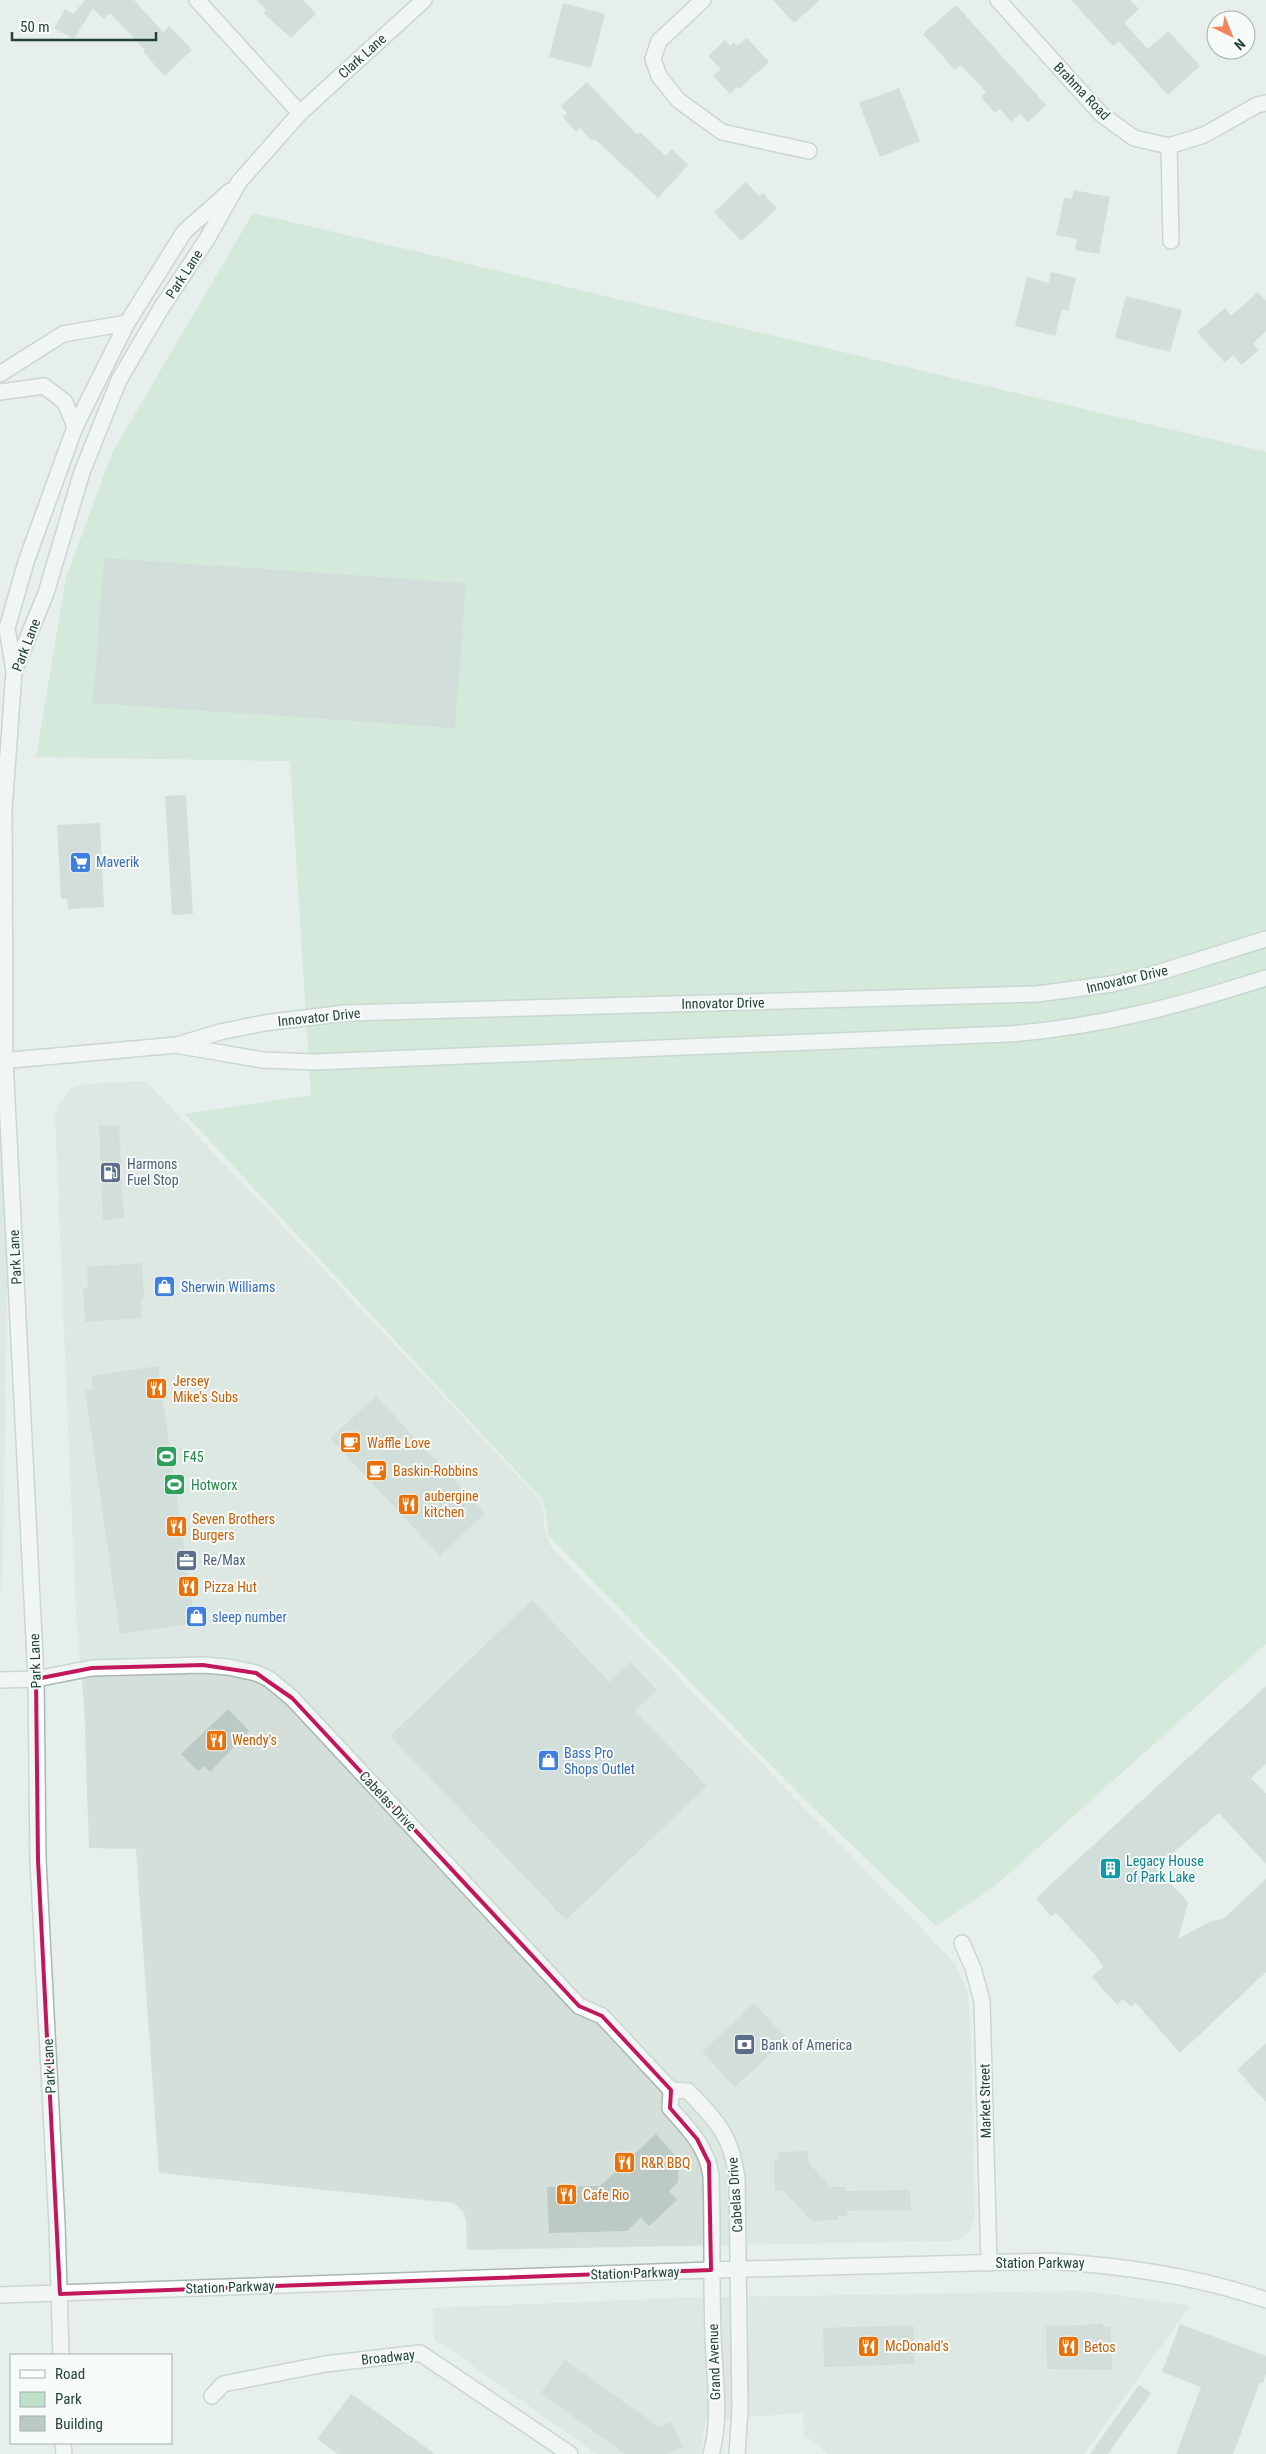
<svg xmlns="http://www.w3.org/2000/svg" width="1266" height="2454" viewBox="0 0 1266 2454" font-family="'Roboto Condensed',sans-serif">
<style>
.built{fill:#d4dfda}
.green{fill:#bfe0c8}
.building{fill:#bbcac4}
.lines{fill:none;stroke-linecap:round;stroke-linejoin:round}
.minor-casing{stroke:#a8b8b2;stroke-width:18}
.tertiary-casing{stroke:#a8b8b2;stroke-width:18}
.secondary-casing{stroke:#a4bbb3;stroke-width:18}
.minor{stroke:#fff;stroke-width:15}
.tertiary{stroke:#fff;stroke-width:15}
.secondary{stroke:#fff;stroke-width:15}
.marked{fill:none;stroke:#c2185b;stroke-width:4;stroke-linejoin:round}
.labels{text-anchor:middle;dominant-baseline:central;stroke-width:4;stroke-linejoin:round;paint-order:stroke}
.street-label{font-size:14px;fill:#24423a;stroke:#f7fbf9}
.shop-label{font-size:14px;fill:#366cbe;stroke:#f7fbf9;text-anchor:start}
.service-label{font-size:14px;fill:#4e5e75;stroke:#f7fbf9;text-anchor:start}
.food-label{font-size:14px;fill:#c56008;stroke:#f7fbf9;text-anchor:start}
.leisure-label{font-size:14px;fill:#27864d;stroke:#f7fbf9;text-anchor:start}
.culture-label{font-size:14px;fill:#0d838f;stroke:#f7fbf9;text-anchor:start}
</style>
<rect width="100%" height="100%" fill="#e6efeb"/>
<!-- built -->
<g class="built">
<polygon points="11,1039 3,1560 0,1597 0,1041"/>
<polygon points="146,1081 539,1498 543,1506 544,1527 550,1545 955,1963 968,1993 971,2040 975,2216 969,2233 961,2239 951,2241 467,2250 466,2221 463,2211 453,2203 159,2173 136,1849 89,1848 84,1704 76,1614 55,1117 58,1105 70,1089 85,1084"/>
<polygon points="1078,2291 1119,2295 1190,2306 1084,2454 829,2454 804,2436 803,2413 706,2420 700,2454 596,2454 449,2349 434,2340 433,2308 677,2298"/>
</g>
<!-- green -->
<polygon class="green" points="253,213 1266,452 1266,1644 996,1885 936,1926 799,1794 548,1535 546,1512 542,1499 185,1114 311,1095 290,761 36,757 66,578 112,453"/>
<!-- building -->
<g class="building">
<polygon points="85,0 134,0 163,32 169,26 192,50 165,76 143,52 145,50 110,13 103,19 93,8 74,39 54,28 65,9 73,14"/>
<polygon points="257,0 303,0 316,14 291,38 263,13 266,10"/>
<polygon points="773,0 820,0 794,23"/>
<polygon points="1071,0 1130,0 1139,9 1124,23 1148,49 1168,31 1200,66 1168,95 1119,41 1113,46"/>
<polygon points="563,3 605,14 591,68 549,57"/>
<polygon points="956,5 1046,105 1028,122 1020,114 1011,122 1000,109 995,113 981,97 986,92 961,65 955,70 923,34"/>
<polygon points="747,38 769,62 739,89 737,87 730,94 713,76 721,69 708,56 725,40 730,46 734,42 737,46"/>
<polygon points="587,82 637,135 640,132 666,156 672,149 688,165 658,198 595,139 592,141 580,128 576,132 563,117 567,113 561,106"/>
<polygon points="899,88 920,141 880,157 859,103"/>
<polygon points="746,182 759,196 763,193 777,209 741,241 714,212"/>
<polygon points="1074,190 1110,197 1099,254 1075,250 1077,239 1056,235 1064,198 1072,199"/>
<polygon points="1051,272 1076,278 1068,311 1062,309 1055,336 1015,326 1027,277 1049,283"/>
<polygon points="1258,292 1266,301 1266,331 1253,343 1259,350 1241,365 1233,355 1225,363 1197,332 1225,308 1231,316"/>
<polygon points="1126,296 1182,310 1170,352 1115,338"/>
<polygon points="104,558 466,583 455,728 93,703"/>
<polygon points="186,795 193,914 172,915 165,796"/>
<polygon points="100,823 104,907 68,909 67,899 61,899 57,825"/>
<polygon points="119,1125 124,1218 103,1220 99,1126"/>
<polygon points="142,1263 144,1297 141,1298 142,1318 85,1322 83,1288 88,1288 87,1267"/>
<polygon points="158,1366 195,1623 120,1634 85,1390 93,1389 91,1376"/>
<polygon points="376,1396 485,1513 440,1556 330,1438"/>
<polygon points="532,1600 609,1682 630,1662 657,1690 635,1711 707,1786 566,1920 390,1736"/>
<polygon points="1266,1686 1266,1764 1251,1778 1266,1794 1266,1864 1219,1813 1156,1868 1188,1902 1178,1939 1209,1922 1223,1919 1266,1879 1266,1972 1180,2053 1136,2003 1131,2007 1123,1999 1117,2005 1092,1977 1103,1967 1096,1956 1056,1913 1051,1917 1036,1898"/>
<polygon points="228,1709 249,1731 210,1772 204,1766 198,1771 181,1754"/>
<polygon points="754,2003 787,2039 735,2087 702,2052"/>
<polygon points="1266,2043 1266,2102 1237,2070"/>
<polygon points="656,2134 679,2160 678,2182 669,2191 677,2200 649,2226 641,2217 627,2231 549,2233 547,2187 600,2186"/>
<polygon points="807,2151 809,2163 831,2187 846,2187 846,2191 910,2190 911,2210 847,2211 847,2216 838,2216 838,2220 811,2221 783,2190 775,2191 774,2159 778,2159 778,2152"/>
<polygon points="1104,2324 1103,2327 1111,2327 1112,2370 1047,2369 1046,2326"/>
<polygon points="1180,2324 1266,2356 1266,2374 1263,2383 1260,2382 1233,2454 1176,2454 1201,2387 1162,2372"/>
<polygon points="913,2325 915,2364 824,2367 823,2328"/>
<polygon points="565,2360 659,2427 671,2422 683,2447 667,2454 625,2454 541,2393"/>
<polygon points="1139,2385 1151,2393 1108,2454 1090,2454"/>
<polygon points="351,2394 435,2454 338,2454 317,2439"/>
</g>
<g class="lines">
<defs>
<g id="minor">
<polyline points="197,0 300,113"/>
<polyline points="703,0 659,41 653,59 659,76 678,100 722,132 809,151"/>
<polyline points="998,0 1101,114 1134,138 1169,146 1204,135 1257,105 1266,103"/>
<polyline points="1169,146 1171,241"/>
<polyline points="0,374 63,334 127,323"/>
<polyline points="0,392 44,386 65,402 75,427"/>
<path d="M0,1680l36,-1 56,-11 111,-3 25,2 28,6 13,6 23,19 287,308 23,10 69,74 17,1c29,30 44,45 49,88l3,230 -3,45"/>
<polyline points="962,1943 973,1968 982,2001 989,2263"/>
<path d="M671,2090l-1,18c19,21 37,39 41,68 2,54 0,107 2,160 1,38 9,81 -2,118"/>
<polyline points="212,2396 223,2384 325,2364 420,2353 570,2454"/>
</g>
<g id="tertiary">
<polyline points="14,671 7,628 26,562 75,427 127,323 184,232 230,191"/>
<polyline points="5,1060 4,810 14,671 46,593 82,472 119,380 160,310 207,239 239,182 300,113 424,0"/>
<path d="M0,2295l711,-25 339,-9c74,5 146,15 216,39"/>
</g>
<g id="secondary">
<path d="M181,1046l82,14 51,2 694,-28c92,-7 170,-28 258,-56"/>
<polyline points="5,1060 36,1679 38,1860 57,2224 61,2355"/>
<polyline points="0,1061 177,1045 220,1032 264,1023 345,1013 1037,994 1112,984 1154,974 1266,939"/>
<polyline points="63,2443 64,2454"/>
</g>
</defs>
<!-- minor casing -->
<use href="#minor" class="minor-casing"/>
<!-- tertiary casing -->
<use href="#tertiary" class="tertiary-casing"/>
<!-- secondary casing -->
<use href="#secondary" class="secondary-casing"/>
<!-- minor -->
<use href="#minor" class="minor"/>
<!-- tertiary -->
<use href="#tertiary" class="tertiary"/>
<!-- secondary -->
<use href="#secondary" class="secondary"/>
</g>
<!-- marked area -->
<path d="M0 0H1266V2454H0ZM203,1665l53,8 36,25 287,308 23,10 69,74 -1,18 27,31 12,24 2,107 -651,24 -22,-434 -2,-181 56,-11z" fill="#e6efeb" fill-opacity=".55" fill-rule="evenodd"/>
<path class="marked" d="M203,1665l53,8 36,25 287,308 23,10 69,74 -1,18 27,31 12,24 2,107 -651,24 -22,-434 -2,-181 56,-11z"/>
<!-- icons -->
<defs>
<symbol id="supermarket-square" viewBox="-11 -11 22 22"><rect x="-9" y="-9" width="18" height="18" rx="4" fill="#3f7fe0" stroke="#f7fbf9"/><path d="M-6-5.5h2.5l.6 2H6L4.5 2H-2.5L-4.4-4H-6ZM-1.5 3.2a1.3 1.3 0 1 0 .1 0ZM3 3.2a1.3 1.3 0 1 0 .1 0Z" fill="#fff"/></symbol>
<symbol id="fuel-square" viewBox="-11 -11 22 22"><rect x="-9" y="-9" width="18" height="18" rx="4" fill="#5c6f8a" stroke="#f7fbf9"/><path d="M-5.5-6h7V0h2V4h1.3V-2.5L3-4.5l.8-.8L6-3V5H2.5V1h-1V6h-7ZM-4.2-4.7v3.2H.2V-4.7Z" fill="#fff"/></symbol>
<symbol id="shop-square" viewBox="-11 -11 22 22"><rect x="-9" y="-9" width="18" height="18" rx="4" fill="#3f7fe0" stroke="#f7fbf9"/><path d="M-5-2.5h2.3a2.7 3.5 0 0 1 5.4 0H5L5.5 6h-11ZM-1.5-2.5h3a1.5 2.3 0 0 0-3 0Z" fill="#fff"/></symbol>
<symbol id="restaurant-square" viewBox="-11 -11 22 22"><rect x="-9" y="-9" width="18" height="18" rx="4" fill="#e8710a" stroke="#f7fbf9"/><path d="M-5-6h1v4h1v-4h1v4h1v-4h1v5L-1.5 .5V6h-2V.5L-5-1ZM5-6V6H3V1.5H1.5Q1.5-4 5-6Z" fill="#fff"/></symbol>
<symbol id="cafe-square" viewBox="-11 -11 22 22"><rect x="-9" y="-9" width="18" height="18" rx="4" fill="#e8710a" stroke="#f7fbf9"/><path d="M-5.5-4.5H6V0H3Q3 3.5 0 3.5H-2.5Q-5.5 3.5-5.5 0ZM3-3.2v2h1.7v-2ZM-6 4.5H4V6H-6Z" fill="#fff"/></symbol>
<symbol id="stadium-square" viewBox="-11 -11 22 22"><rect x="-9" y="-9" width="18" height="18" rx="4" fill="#2e9e5b" stroke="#f7fbf9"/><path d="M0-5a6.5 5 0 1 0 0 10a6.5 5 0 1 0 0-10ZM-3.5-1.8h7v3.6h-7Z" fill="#fff"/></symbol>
<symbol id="office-square" viewBox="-11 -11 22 22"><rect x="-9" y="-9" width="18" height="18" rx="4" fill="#5c6f8a" stroke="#f7fbf9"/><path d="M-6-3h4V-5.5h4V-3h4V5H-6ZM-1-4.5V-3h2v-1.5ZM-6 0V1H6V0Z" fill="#fff"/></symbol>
<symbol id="building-square" viewBox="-11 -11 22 22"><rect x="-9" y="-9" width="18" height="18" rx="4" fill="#0f9aa8" stroke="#f7fbf9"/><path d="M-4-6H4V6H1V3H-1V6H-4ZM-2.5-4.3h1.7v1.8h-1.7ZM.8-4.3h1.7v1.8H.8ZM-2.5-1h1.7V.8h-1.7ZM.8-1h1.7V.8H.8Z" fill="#fff"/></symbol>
<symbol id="bank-square" viewBox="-11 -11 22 22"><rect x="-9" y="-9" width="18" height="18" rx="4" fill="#5c6f8a" stroke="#f7fbf9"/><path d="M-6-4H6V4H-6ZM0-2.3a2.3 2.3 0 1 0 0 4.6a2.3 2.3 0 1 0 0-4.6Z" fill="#fff"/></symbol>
</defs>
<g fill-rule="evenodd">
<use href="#supermarket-square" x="68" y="850" width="25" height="25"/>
<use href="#fuel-square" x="98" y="1160" width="25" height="25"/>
<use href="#shop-square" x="152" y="1274" width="25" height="25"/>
<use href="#restaurant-square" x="144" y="1376" width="25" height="25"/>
<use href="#cafe-square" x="338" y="1430" width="25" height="25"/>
<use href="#stadium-square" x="154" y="1444" width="25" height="25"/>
<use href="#cafe-square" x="364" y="1458" width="25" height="25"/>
<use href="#stadium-square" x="162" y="1472" width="25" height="25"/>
<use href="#restaurant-square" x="396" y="1492" width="25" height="25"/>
<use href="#restaurant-square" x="164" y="1514" width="25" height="25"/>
<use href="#office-square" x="174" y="1548" width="25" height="25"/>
<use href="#restaurant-square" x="176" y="1574" width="25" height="25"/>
<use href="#shop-square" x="184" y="1604" width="25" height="25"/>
<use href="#restaurant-square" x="204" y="1728" width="25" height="25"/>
<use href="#shop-square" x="536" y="1748" width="25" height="25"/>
<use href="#building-square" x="1098" y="1856" width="25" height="25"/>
<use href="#bank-square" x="732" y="2032" width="25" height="25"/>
<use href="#restaurant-square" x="612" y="2150" width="25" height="25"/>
<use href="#restaurant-square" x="554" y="2182" width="25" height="25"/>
<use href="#restaurant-square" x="856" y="2334" width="25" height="25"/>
<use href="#restaurant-square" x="1056" y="2334" width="25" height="25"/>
</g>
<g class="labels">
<!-- street labels -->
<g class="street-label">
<text transform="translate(362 56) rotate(-42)">Clark Lane</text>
<text transform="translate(1082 91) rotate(46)">Brahma Road</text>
<text transform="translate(184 274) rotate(-57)">Park Lane</text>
<text transform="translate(26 645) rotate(-69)">Park Lane</text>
<text transform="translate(1127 979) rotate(-13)">Innovator Drive</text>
<text transform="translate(723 1003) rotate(-1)">Innovator Drive</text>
<text transform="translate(319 1017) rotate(-6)">Innovator Drive</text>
<text transform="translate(15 1257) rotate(-93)">Park Lane</text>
<text transform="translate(35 1661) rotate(-92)">Park Lane</text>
<text transform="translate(388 1801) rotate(47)">Cabelas Drive</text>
<text transform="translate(49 2066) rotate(-93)">Park Lane</text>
<text transform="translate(985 2101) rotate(-91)">Market Street</text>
<text transform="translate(735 2195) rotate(-94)">Cabelas Drive</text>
<text x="1040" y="2263">Station Parkway</text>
<text transform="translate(635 2273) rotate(-2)">Station Parkway</text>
<text transform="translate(230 2287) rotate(-2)">Station Parkway</text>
<text transform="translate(388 2357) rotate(-6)">Broadway</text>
<text transform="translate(714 2362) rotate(-92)">Grand Avenue</text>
</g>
<!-- shop labels -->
<g class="shop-label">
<text x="96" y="862">Maverik</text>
<text x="181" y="1287">Sherwin Williams</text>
<text x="212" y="1617">sleep number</text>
<text x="564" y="1753">Bass Pro<tspan x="564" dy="16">Shops Outlet</tspan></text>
</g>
<!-- service labels -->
<g class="service-label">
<text x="127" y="1164">Harmons<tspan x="127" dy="16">Fuel Stop</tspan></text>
<text x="203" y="1560">Re/Max</text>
<text x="761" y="2045">Bank of America</text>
</g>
<!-- food labels -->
<g class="food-label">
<text x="173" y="1381">Jersey<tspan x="173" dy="16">Mike's Subs</tspan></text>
<text x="367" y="1443">Waffle Love</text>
<text x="393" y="1471">Baskin-Robbins</text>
<text x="424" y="1496">aubergine<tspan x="424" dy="16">kitchen</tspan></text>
<text x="192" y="1519">Seven Brothers<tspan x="192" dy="16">Burgers</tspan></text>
<text x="204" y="1587">Pizza Hut</text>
<text x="232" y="1740">Wendy's</text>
<text x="641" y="2163">R&amp;R BBQ</text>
<text x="583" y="2195">Cafe Rio</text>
<text x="885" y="2346">McDonald's</text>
<text x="1084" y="2347">Betos</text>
</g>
<!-- leisure labels -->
<g class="leisure-label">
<text x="183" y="1457">F45</text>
<text x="191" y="1485">Hotworx</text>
</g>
<!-- culture labels -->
<g class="culture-label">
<text x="1126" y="1861">Legacy House<tspan x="1126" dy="16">of Park Lake</tspan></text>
</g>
</g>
<!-- legend -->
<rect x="10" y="2354" width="162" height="90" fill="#f7fbf9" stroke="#a3b1ad"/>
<rect x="20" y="2370" width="25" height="8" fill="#ffffff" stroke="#a3b1ad"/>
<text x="55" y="2379" font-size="15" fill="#24423a">Road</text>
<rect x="20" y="2392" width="25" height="15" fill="#bfe0c8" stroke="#a3b1ad"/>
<text x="55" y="2404" font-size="15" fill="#24423a">Park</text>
<rect x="20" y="2416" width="25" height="15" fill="#bbcac4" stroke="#a3b1ad"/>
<text x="55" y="2429" font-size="15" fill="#24423a">Building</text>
<!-- north arrow -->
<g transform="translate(1231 35) rotate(137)"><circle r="24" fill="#f7fbf9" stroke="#a3b1ad"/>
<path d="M0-4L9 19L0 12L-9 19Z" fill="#f4845f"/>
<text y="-8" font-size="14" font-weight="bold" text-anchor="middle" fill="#24423a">N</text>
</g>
<!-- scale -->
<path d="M12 32v8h144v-8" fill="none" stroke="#24423a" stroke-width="2.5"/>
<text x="20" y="32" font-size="15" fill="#24423a" stroke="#f7fbf9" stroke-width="4" paint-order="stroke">50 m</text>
</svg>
